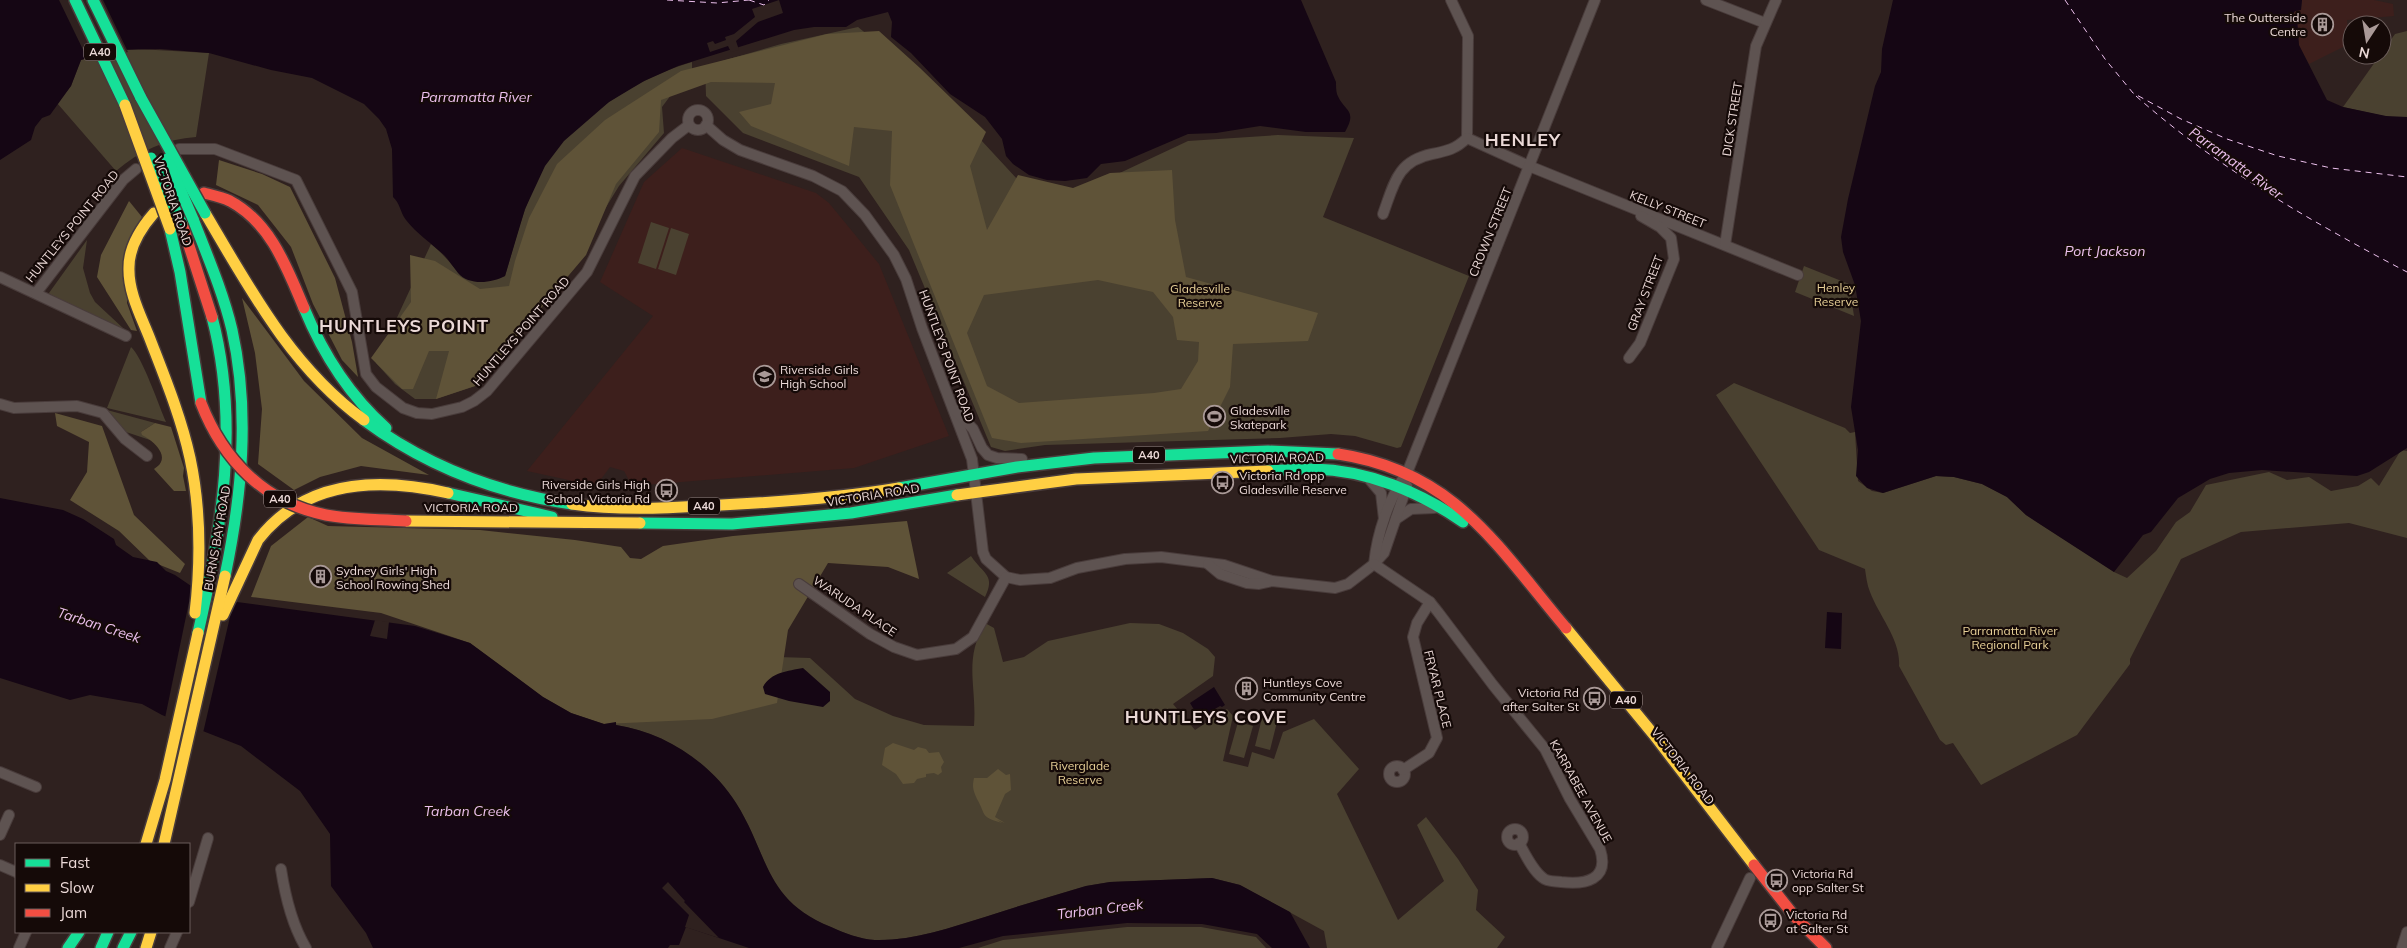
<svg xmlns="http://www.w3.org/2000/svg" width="2407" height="948" viewBox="0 0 2407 948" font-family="Mulish,sans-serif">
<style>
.built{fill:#3d1f1c}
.green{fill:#4a4130}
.forest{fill:#5f5338;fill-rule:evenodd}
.water{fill:#150614}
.pier{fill:#2f211f}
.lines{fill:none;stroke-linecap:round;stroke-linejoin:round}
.ferry{stroke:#ecc0ed;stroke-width:1;stroke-dasharray:6 5;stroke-linecap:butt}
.street-casing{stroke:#493c3b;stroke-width:12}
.fast-casing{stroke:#493c3b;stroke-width:14}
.slow-casing{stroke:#493c3b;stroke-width:14}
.jam-casing{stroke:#493c3b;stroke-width:14}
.street{stroke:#5e5351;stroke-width:10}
.fast{stroke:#16e098;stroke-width:11}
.slow{stroke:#ffcf43;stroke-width:11}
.jam{stroke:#f24e42;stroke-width:11}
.fast-bridge-casing{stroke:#493c3b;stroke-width:14;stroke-linecap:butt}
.slow-bridge-casing{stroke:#493c3b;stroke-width:14;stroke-linecap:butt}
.jam-bridge-casing{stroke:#493c3b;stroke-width:14;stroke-linecap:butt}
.fast-bridge{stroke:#16e098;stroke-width:11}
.slow-bridge{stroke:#ffcf43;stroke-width:11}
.jam-bridge{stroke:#f24e42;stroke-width:11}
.labels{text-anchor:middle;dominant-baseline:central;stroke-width:4.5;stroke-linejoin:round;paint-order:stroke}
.shield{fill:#150a08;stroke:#ab9b99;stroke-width:1}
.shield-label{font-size:11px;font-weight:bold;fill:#ebd9d7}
.poi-label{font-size:12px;fill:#ebd9d7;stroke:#150a08;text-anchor:start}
.street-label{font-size:12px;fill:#ebd9d7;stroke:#150a08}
.park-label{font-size:12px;fill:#e7d097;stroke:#150a08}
.water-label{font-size:14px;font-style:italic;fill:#ecc0ed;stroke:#150a08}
.district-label{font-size:18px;font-weight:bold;letter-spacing:1px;fill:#ebd9d7;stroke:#150a08}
</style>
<rect width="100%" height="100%" fill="#2f211f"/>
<!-- built -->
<g class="built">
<polygon points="2302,0 2374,0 2393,4 2394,16 2347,20 2349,44 2309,64 2299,46 2293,14 2295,11 2301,10"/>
<polygon points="682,148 816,193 829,203 879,264 949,436 854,468 632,486 624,471 610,467 596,486 527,471 653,316 600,282 644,182"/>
</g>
<!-- green -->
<g class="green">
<polygon points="858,27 931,86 1032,195 1077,193 1188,141 1278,135 1354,138 1323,217 1469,276 1401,447 1397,448 1355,436 1331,434 1280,438 1045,445 1005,451 991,447 909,250 859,177 743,133 706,96 705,66 781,44"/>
<polygon points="2407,31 2407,117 2393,118 2343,107 2395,34"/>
<path d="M138,49l71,4 -13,84c-30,2 -57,14 -80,34l-59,-68 14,-17 10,-26 36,-10z"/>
<path d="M692,62v24l-18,5 -12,16 2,26 -45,53 -62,101 -82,99 -39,13h-21l-20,-15 -19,-21 55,-119c31,25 28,47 74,32 11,-37 20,-76 40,-111 27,-46 97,-89 147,-103z"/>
<polygon points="651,222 669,228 656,269 638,263"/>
<polygon points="671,228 689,234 676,275 658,269"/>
<polygon points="87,240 83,268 90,293 95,302 124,329 105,323 50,296 49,293"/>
<polygon points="1804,266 1849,284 1854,316 1795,292"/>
<path d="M131,347c11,9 28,59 35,75l-59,-14z"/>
<path d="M1734,383l111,45 5,5 5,-1 3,49 14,10 11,2 53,-17 18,1 28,7 25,13 19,18 88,57 13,6 29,-27 20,-29 14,-10 16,-27 63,-13 18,8 22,-3 22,14 27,-5 13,-8 8,8 22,-36 6,1v87l-58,-15 -108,9 -60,27 -51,100v5l-53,71 -96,50 -28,-42 -7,2 -6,-5 -41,-74c2,-26 -20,-50 -29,-74 -3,-7 -4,-16 -5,-23l-46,-19 -103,-155z"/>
<polygon points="107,410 155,423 141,432 150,440 126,432"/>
<path d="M971,556c12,18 25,19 14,41l-38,-24z"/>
<path d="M985,623l9,5 9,34 21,-5 24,-16 82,-18 29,1 24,9 25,16 7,8 -2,19 -40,28 22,26 32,-21 6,7 -10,45 25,6 4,-15 22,7 9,-27 31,-13 45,50 -22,25 61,126 46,-39 -27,-56 9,-8 32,42 20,31 -2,20 29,27 -8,11h-170l-3,-17 -84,-46 -28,-7 -102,4 -24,4c-34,10 -68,20 -101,31 -36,11 -72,24 -111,23 -14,-1 -30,-7 -43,-13 -67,-27 -62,-72 -95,-124 -26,-41 -72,-71 -120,-78l1,-6 130,-63 63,2 45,41 38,17 31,9 50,1c3,-41 -11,-65 11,-103z"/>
<polygon points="1263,714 1278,718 1270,750 1255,746"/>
<polygon points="1238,722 1253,726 1244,758 1229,754"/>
<polygon points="1127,927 1201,927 1256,937 1266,948 978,948 1003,940"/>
</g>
<!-- forest -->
<g class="forest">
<path d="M879,31l41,37 66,64 -16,34 17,64 31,-55 55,13 37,-15 62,-3 3,50 11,57 132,36 -10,28 -75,3 -3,43 -22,44 -187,12 -29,-5 -102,-253 2,-54 -38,-4 -5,39 -98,-40 -12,-14 32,-8 4,-21 -64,-1 -50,18 -2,32 -43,52 -30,71 -111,131 -39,13 13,-48h-20l-16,38h-11l-31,-31 40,-56 -1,-47 25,6 45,28 29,-3 6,-25 14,-43 28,-54 48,-44 76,-49 146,-37zM1098,280l55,12 20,25 4,23 22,2 -1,19 -17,28 -27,4 -135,10 -32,-17 -20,-53 17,-38z"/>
<polygon points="219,160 262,174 290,187 335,278 352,342 358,377 342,360 313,304 291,247 258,205 216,185"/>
<polygon points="129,201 142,217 129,242 127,303 137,331 131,330 97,277 101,255"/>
<polygon points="242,298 304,381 362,438 429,475 361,466 320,477 294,490 258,464 262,409 255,353"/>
<polygon points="55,413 102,426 134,515 185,564 180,573 150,561 119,531 70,500 87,472 89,442 57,426"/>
<path d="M155,423l16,4 13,41 -1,8 3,15h-12l-20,-22c19,-11 0,-28 -12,-34l-1,-3z"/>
<polygon points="308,517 328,526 480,530 575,540 621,547 630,558 641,559 663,546 733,536 907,521 919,579 888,567 828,563 788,630 777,703 712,719 604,724 571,713 543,697 470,643 381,613 251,597 271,546"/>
<polygon points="893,743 914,750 918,747 926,749 929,753 939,752 944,762 941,767 942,772 938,775 934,773 926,774 926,777 917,779 914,783 903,784 896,774 882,765 885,748"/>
<path d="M998,769l8,6 4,-1 1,16 -6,4 -10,23 10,6 -8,-3 5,3c-23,-7 -15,-7 -25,-24 -4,-9 -5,-12 -3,-21h13z"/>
</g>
<!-- water -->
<g class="water">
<path d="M0,0h1301l35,82c0,3 0,9 1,12 7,18 21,15 8,38h-39l-46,-6 -44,7 -28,1 -63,27 -24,3 -14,14 -22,3 -18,-1 -18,-5 -16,-11 -7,-8 -4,-17 -17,-22 -35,-23 -39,-41 -20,-16 1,-15 -4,-10 -31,8 -11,7h-32l-20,3 -116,36 -34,15 -35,21 -45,39 -19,25 -20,43 -20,67c-13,7 -36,10 -47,-3 -5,-6 -9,-13 -14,-18 -13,-12 -27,-21 -38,-35 -6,-8 -6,-17 -13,-23l-1,-48 -6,-20 -7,-10 -15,-15 -52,-26 -41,-8 -62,-17 -49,-4 -43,1 -36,10 -10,26 -21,29 -8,3 -7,9 -4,13 -31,20z"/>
<polygon points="1893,0 2302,0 2301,10 2295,11 2293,14 2297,17 2299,45 2327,100 2343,107 2386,116 2407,117 2407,448 2369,472 2357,476 2262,470 2229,473 2210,479 2178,498 2151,532 2143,535 2114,572 2026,515 2007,497 1982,484 1954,477 1936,476 1883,493 1867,488 1856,476 1858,450 1851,407 1861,321 1855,285 1843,252 1841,237 1848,199 1875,86 1881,72 1882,49"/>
<path d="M0,498l63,12 20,9 31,20 2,6 17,12 24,5 9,9 9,4 19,13 43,14 178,24 55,17 73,54 28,16 33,11 12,-2v3c48,7 94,37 120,78 33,52 28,97 95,124 13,6 29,12 44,13 38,1 74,-12 110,-23 33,-11 67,-21 101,-31l24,-4 102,-4 28,7 50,27 20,36h-38l-15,-14 -55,-10 -75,-1 -124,13 -44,12h-210l-63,-21 -7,18h-9l-2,3h-295l-7,-15 -35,-47 -1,-52 -30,-43 -59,-45 -79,-31 -20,-11 -52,-9 -20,5 -70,-22z"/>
<polygon points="1827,612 1842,613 1841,649 1825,648"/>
<path d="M803,668l27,24v9l-7,6 -34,-6 -24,-7 -2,-7c8,-15 25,-16 40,-19z"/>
<polygon points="1214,687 1225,705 1222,707 1220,706 1199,718 1190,703"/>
</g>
<!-- pier -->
<g class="pier">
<polygon points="59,0 103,0 128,52 105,60 88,60"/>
<polygon points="779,0 783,13 758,22 736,41 739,50 731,52 728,46 710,52 707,43 713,41 715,44 726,40 725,37 734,34 755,17 752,9"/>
<polygon points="189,602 233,604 203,733 165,718"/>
<polygon points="375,620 389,622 387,639 370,636"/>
<polygon points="668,882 685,901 684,902 719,938 685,927 689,915 662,888"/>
</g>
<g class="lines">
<!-- ferry -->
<g class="ferry">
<polyline points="667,0 717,3 749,0"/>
<polyline points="749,0 764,5 769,0"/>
<polyline points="2065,0 2105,59 2133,93 2181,119 2227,139 2278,156 2331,168 2407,177"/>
<path d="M2136,96c80,71 176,126 271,176"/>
</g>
<defs>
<g id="street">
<polyline points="1451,0 1468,36 1467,138"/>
<polyline points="1706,0 1765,23"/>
<circle cx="698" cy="120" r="10"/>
<polyline points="706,125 723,140 740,150 813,176 842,191 865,215 894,255 906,279 922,328 972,459 983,552 986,559 1006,577 1020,580 1050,578 1077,568 1125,559 1161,557 1224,565 1272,581"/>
<polyline points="1467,138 1529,166 1798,275"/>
<polyline points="179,149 215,149 296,180 352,292 366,374 376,387 403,408 417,413 432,414 462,407 474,401 487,391 587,272 635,176 672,138 689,125"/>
<path d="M1383,214c11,-30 14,-53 49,-60 15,-3 24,-5 35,-16"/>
<polyline points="1725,245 1756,46 1776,0"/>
<polyline points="0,277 126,336"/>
<polyline points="36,293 123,180 136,169"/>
<polyline points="1629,358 1640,343 1674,259 1671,238 1660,227 1641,216"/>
<polyline points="0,404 14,408 77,406 103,413 125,439 147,456"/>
<polyline points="955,410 973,429 982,448 988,455 997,458 1022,459"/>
<polyline points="1370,480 1381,493 1384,519"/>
<polyline points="1396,519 1411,509 1434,508"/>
<polyline points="1208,564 1220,574 1247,583 1259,584 1272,581 1335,588 1348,584 1374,564 1384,553 1407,486"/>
<path d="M1374,564c3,-30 15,-67 33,-91l188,-473"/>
<path d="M1374,564l56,38 8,10 55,73 52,64 25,50 30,50c10,31 -15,36 -39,33 -6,-1 -14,0 -18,-4 -10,-7 -18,-24 -24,-35"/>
<polyline points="799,584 870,634 894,647 917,655 956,649 973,637 1006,577"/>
<circle cx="1397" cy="774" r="8"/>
<polyline points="1403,770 1429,753 1437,738 1413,637 1417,623 1430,602"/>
<polyline points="0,772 36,787"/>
<circle cx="1515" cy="837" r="8"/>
<polyline points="0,835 9,815"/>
<polyline points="0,865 16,872"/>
<path d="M281,869c4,26 11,56 25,79"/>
<polyline points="189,902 208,838"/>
<polyline points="19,948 26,932"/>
<polyline points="170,948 177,932"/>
<polyline points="1717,948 1750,878"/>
<polyline points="2402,948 2407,932"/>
</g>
<g id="fast">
<polyline points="75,0 125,105"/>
<polyline points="93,0 141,98"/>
<path d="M193,219c14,36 30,73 39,111 18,81 10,165 -7,246"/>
<polyline points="170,229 180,272 201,403"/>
<path d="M304,308c19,46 45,87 82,120"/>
<path d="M364,420c61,45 132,73 208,84"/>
<path d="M1268,471c15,-1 31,-2 46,-2 53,1 106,23 149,53"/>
<polyline points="899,488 1017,467 1094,458 1268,451 1338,454"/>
<polyline points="448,493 552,517"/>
<polyline points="640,523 732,524 851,513 957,495"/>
<path d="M198,633c24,-105 42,-210 14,-316"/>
<polyline points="68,948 79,932"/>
<polyline points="101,948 108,932"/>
<polyline points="123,948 131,932"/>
</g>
<g id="slow">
<path d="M154,213c-13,15 -25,33 -25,54 -1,25 12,49 21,72 15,39 31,78 40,119 11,52 11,103 5,155"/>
<path d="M205,213c45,76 86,154 159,207"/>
<polyline points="957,495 1076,479 1268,471"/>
<path d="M572,504c49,7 99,4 149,1 60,-3 119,-7 178,-17"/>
<polyline points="406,521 640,523"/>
<path d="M223,615l35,-75c47,-61 120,-63 190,-47"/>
<polyline points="1566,628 1654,735 1754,865"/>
<polyline points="146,844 165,780 198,633"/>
<polyline points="164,844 225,576"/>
<polyline points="146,948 151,932"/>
</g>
<g id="jam">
<path d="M204,193c8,2 18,4 26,8 41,22 57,67 74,107"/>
<polyline points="182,224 212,317"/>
<path d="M1338,454c116,17 159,92 228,174"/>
<polyline points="1754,865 1795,917 1826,948"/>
</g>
</defs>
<!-- street casing -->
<use href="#street" class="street-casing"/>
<!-- fast casing -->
<use href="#fast" class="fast-casing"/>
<!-- slow casing -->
<use href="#slow" class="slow-casing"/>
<!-- jam casing -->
<use href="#jam" class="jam-casing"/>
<!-- street -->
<use href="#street" class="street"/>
<!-- fast -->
<use href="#fast" class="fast"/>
<!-- slow -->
<use href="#slow" class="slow"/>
<!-- jam -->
<use href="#jam" class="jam"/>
<defs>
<g id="fast-bridge">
<polyline points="141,98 205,213"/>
<polyline points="151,158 182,224"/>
<polyline points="167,159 193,219"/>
</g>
<polyline id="slow-bridge" points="125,105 170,229"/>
<path id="jam-bridge" d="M201,403c22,57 64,100 125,112 26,5 53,4 80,6"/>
</defs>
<!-- fast-bridge casing -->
<use href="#fast-bridge" class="fast-bridge-casing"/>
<!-- slow-bridge casing -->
<use href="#slow-bridge" class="slow-bridge-casing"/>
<!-- jam-bridge casing -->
<use href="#jam-bridge" class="jam-bridge-casing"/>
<!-- fast-bridge -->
<use href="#fast-bridge" class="fast-bridge"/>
<!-- slow-bridge -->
<use href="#slow-bridge" class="slow-bridge"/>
<!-- jam-bridge -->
<use href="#jam-bridge" class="jam-bridge"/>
</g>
<!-- icons -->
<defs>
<symbol id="building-ring" viewBox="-11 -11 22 22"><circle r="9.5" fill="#150a08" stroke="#a99997" stroke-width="1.5"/><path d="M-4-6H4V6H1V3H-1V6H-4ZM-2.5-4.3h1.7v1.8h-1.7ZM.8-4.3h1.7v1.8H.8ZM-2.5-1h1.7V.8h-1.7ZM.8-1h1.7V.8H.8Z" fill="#a99997"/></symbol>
<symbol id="school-ring" viewBox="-11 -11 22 22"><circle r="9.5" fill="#150a08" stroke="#a99997" stroke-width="1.5"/><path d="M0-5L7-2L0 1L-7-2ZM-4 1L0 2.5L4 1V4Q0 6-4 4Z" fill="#a99997"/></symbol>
<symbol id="stadium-ring" viewBox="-11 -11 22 22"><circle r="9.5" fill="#150a08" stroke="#a99997" stroke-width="1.5"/><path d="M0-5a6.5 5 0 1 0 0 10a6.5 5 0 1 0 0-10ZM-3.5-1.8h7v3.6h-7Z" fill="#a99997"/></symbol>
<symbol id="bus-ring" viewBox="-11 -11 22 22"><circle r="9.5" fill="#150a08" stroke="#a99997" stroke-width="1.5"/><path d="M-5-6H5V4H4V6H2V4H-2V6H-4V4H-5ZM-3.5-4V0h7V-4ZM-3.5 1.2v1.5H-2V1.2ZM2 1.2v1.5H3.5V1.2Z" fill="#a99997"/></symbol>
</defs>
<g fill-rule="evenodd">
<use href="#building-ring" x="2310" y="12" width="25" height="25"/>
<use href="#school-ring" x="752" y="364" width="25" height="25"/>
<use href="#stadium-ring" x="1202" y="404" width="25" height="25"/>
<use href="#bus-ring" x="1210" y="470" width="25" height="25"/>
<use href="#bus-ring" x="654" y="478" width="25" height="25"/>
<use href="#building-ring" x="308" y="564" width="25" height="25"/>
<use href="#building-ring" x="1234" y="676" width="25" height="25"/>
<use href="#bus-ring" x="1582" y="686" width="25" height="25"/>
<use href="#bus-ring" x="1764" y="868" width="25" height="25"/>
<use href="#bus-ring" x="1758" y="908" width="25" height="25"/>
</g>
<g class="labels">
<!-- shield labels -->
<g class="shield">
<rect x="84" y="43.5" width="32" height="17" rx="4"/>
<rect x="1133" y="446.5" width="32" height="17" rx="4"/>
<rect x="264" y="490.5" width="32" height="17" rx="4"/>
<rect x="688" y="497.5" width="32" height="17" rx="4"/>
<rect x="1610" y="691.5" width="32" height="17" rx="4"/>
</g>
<g class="shield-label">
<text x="100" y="52">A40</text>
<text x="1149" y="455">A40</text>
<text x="280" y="499">A40</text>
<text x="704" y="506">A40</text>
<text x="1626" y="700">A40</text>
</g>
<!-- poi labels -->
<g class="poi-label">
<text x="2306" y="17" text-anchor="end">The Outterside<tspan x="2306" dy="14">Centre</tspan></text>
<text x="780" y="369">Riverside Girls<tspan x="780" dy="14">High School</tspan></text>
<text x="1230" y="410">Gladesville<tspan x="1230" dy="14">Skatepark</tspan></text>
<text x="1239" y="475">Victoria Rd opp<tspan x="1239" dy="14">Gladesville Reserve</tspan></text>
<text x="650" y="484" text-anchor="end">Riverside Girls High<tspan x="650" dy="14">School, Victoria Rd</tspan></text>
<text x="336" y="570">Sydney Girls' High<tspan x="336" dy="14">School Rowing Shed</tspan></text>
<text x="1263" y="682">Huntleys Cove<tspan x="1263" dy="14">Community Centre</tspan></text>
<text x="1579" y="692" text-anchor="end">Victoria Rd<tspan x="1579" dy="14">after Salter St</tspan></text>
<text x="1792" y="873">Victoria Rd<tspan x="1792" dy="14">opp Salter St</tspan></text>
<text x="1786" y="914">Victoria Rd<tspan x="1786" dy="14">at Salter St</tspan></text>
</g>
<!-- street labels -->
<g class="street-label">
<text transform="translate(1732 119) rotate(-81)">DICK STREET</text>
<text transform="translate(173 201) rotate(71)">VICTORIA ROAD</text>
<text transform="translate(1668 209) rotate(22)">KELLY STREET</text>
<text transform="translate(72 226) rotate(-51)">HUNTLEYS POINT ROAD</text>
<text transform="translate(1490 232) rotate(-68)">CROWN STREET</text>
<text transform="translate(1645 293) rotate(-69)">GRAY STREET</text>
<text transform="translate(521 331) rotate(-49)">HUNTLEYS POINT ROAD</text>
<text transform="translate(947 356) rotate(70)">HUNTLEYS POINT ROAD</text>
<text transform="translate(1277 458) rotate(-1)">VICTORIA ROAD</text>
<text transform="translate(873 495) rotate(-9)">VICTORIA ROAD</text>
<text x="471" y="507">VICTORIA ROAD</text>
<text transform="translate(217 538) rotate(-80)">BURNS BAY ROAD</text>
<text transform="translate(855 606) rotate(34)">WARUDA PLACE</text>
<text transform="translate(1438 689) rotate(76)">FRYAR PLACE</text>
<text transform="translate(1683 766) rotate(52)">VICTORIA ROAD</text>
<text transform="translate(1581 791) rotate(61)">KARRABEE AVENUE</text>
</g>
<!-- park labels -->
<g class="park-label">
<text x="1836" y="287">Henley<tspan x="1836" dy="14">Reserve</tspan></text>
<text x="1200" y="288">Gladesville<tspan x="1200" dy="14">Reserve</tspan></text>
<text x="2010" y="630">Parramatta River<tspan x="2010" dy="14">Regional Park</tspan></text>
<text x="1080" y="765">Riverglade<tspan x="1080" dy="14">Reserve</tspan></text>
</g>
<!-- water labels -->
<g class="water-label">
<text x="476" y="97">Parramatta River</text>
<text transform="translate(2236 163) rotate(36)">Parramatta River</text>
<text x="2105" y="251">Port Jackson</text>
<text transform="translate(99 625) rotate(18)">Tarban Creek</text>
<text x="467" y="811">Tarban Creek</text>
<text transform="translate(1100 909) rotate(-7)">Tarban Creek</text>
</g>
<!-- district labels -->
<g class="district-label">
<text x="1523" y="139">HENLEY</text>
<text x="404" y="325">HUNTLEYS POINT</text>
<text x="1206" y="716">HUNTLEYS COVE</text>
</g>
</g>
<!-- legend -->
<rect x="15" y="843" width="175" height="90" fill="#150a08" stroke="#6b5d5b"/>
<rect x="25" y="859" width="25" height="8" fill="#16e098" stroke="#6b5d5b"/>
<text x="60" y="868" font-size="15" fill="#ebd9d7">Fast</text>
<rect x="25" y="884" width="25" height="8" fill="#ffcf43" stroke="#6b5d5b"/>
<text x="60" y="893" font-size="15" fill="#ebd9d7">Slow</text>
<rect x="25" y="909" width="25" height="8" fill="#f24e42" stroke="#6b5d5b"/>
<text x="60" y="918" font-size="15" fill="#ebd9d7">Jam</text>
<!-- north arrow -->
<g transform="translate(2367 40) rotate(192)"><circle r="24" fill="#150a08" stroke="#6b5d5b"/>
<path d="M0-4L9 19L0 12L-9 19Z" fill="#a99997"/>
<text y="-8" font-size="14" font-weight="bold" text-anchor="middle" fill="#ebd9d7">N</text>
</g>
</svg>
